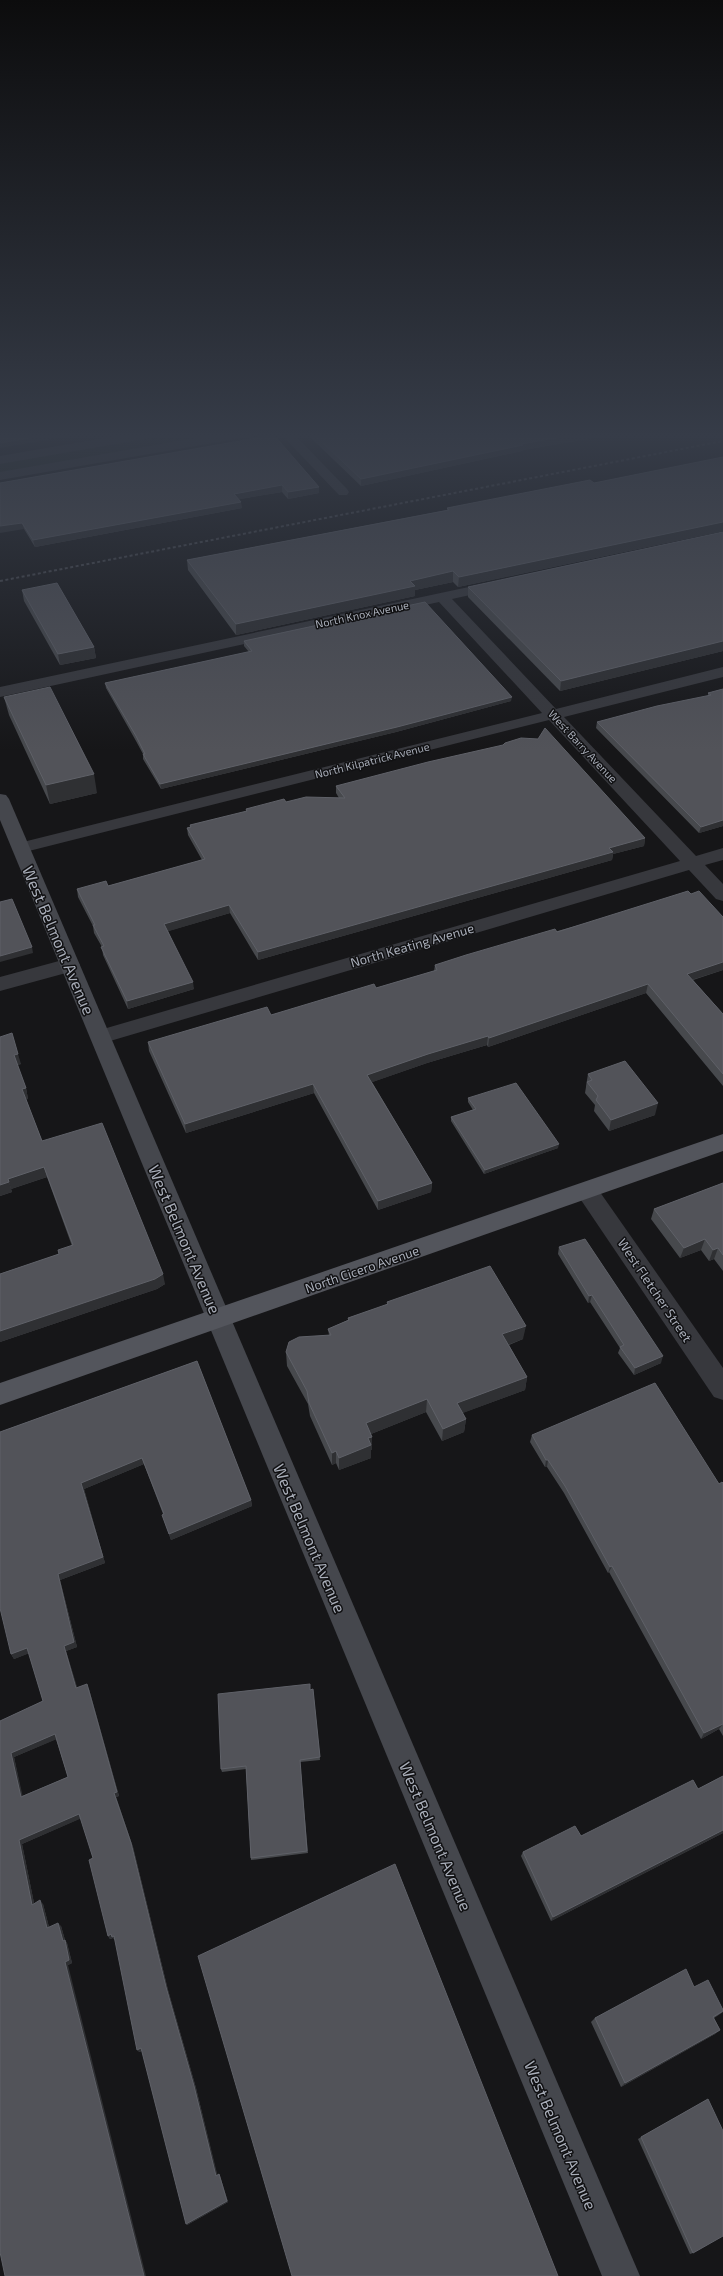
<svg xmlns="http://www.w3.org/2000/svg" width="723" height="2276" viewBox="0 0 723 2276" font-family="'Exo 2',sans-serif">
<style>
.green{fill:#1e261f}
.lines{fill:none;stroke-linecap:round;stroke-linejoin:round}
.minor{fill:#37383d;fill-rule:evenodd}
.secondary{fill:#45474d;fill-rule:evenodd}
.primary{fill:#53555c;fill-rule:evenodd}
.rail{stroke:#4a4c52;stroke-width:2;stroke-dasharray:3 2.5;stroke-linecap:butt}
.wall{fill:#47494d;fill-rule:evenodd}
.shaded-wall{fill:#2f3033}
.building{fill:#525359;stroke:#5f6168;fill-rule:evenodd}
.labels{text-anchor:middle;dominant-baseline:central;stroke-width:3;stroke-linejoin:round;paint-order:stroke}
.far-street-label{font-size:11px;fill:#a8adb8;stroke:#111113}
.street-label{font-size:13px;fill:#a8adb8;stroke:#111113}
.near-street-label{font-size:16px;fill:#a8adb8;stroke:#111113}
</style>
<rect width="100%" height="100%" fill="#161618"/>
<!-- green -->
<polygon class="green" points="181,432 238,432 0,473 0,463"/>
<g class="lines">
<!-- minor -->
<g class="minor">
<polygon points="139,432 168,432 162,436 0,464 0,456"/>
<polygon points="230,432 259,432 253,436 0,480 0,472"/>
<polygon points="279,432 292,432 347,489 349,492 347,495 339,495"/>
<polygon points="497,581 502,582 504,585 502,588 452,599 556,709 723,667 723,677 564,717 696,856 723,848 723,860 705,865 723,884 723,901 716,899 689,870 100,1044 93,1042 90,1037 93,1032 680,861 549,720 21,853 15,852 12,848 15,844 542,713 439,602 0,697 0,687"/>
<polygon points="70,958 77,960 80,965 77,970 0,991 0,977"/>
<polygon points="587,1182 595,1185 723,1368 723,1400 714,1397 579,1197 576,1191 579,1185"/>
</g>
<!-- secondary -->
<polygon class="secondary" points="0,794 6,795 9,799 640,2276 602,2276 0,820"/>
<!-- primary -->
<polygon class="primary" points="723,1134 723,1151 0,1405 0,1383"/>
<!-- rail -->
<polyline class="rail" points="0,581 723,441"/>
</g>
<!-- wall -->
<g class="wall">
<polygon points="308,432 642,432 625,436 622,433 523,450 522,451 361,486 309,436"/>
<polygon points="274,435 319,487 319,493 288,499 282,492 239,499 242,508 35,547 24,529 0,483"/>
<polygon points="723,457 723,531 458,587 453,582 415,590 415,596 236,635 188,570 187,560 447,510 447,508 594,483"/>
<polygon points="723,532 723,651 560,691 468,597 468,587"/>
<polygon points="22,590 94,647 96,658 60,665 24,601"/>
<polygon points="244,641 511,701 396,732 161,789 143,759 143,754 136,741 106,688 105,683 249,652 244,646"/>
<polygon points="723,689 723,826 699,833 596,728 597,722 708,696 708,693"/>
<polygon points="4,697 97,793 50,804 9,715"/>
<polygon points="336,786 645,838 644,846 613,854 612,860 258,960 230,913 168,931 194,989 128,1009 103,955 102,947 94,933 93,926 78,897 77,889 108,886 202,860 188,835 187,828 190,827 190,825 246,812 246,809 286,802 339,798 336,793"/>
<polygon points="691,894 723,917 723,970 693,980 723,1014 723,1086 646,993 488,1047 487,1045 427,1063 372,1082 432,1183 431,1192 378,1210 314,1093 186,1133 149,1051 148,1042 271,1015 376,988 434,971 435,965"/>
<polygon points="0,1037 21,1064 17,1065 26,1088 28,1099 26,1099 42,1141 165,1284 157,1289 0,1342 0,1274 59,1254 72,1246 47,1177 11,1189 12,1192 0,1196"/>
<polygon points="588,1074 655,1115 609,1131 594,1111 595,1105 585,1093 586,1087 586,1086"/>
<polygon points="468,1098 558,1148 484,1174 451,1121 451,1117 473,1110 468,1102"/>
<polygon points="723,1183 723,1271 714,1259 709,1261 701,1250 680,1258 651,1219 654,1209"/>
<polygon points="559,1247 661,1363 634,1375 618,1353 620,1348 590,1302 588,1303 558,1254"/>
<polygon points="387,1302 523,1339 509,1345 527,1377 525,1390 462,1413 466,1419 464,1432 442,1441 426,1412 371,1434 372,1450 371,1450 371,1458 339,1470 336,1463 332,1465 310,1416 308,1404 287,1366 286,1352 329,1335 328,1329 348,1320 348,1318 387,1305"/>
<path d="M197,1361l54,139 1,6 -81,34 -7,-20 -2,-5 1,-1 -19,-50 -60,25 21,74 -45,17 17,67 -11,4 11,37 12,1 30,107 -3,1 17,50 35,143 28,98 21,87 2,-1 1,2 8,26 -41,23 -45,-174 -3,1 -24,-112 -2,-2 -3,1 -2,-3 -15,-78 -12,-40 -59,26 12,59 9,1 6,23 12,-1 4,14 2,3 5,20 -4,2 -63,311 -5,-555 43,-20 -14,-48 -15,6 -3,-5 -11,-222zM56,1739l12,38 -46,19 -8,-39z"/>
<polygon points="532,1435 719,1484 723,1483 723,1736 719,1729 701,1739 609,1572 608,1573 564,1493 547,1467 545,1467 530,1442"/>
<polygon points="313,1689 320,1760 300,1762 308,1853 251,1860 246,1769 222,1772 221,1769 310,1690"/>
<polygon points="723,1776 723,1833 551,1921 521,1856 523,1852 581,1836 698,1789"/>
<polygon points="694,1987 723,2012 714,2018 720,2030 715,2034 621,2087 591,2022 595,2018"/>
<polygon points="708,2099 693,2253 690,2254 638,2139"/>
</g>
<!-- shaded-wall -->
<g class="shaded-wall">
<polygon points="65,432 92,432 0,448 0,443"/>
<polygon points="590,432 622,432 622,433 523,450 522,451 361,486 361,479 521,444"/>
<polygon points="625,432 642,432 625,436"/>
<polygon points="282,485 282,492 235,500 234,494"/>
<polygon points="319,487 319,493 288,499 288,492"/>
<polygon points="241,502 242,508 35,547 33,540"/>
<polygon points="723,522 723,531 458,587 459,577"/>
<polygon points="22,523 24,529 0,533 0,526"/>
<polygon points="453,571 453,582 415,590 415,596 236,635 236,624 410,581"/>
<polygon points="723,641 723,651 560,691 561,681"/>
<polygon points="94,647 96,658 60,665 58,654"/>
<polygon points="512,697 511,701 396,732 161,789 160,784"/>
<polygon points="94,774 97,793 50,804 46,785"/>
<polygon points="723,820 723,826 699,833 701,827"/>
<polygon points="645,838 644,846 613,854 612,860 258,960 258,952 609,848"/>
<polygon points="229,905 230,913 166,932 164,924"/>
<polygon points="32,947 33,953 0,962 0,956"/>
<polygon points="723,962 723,970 685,982 687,974"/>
<polygon points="193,982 194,989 128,1009 127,1001"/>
<polygon points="648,984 646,993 488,1047 489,1038"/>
<polygon points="488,1036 487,1045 427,1063 367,1084 367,1075 428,1054"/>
<polygon points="18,1054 21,1064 17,1065 14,1055"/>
<polygon points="313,1084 314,1093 186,1133 185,1124"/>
<polygon points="26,1088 28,1099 25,1100 22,1089"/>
<polygon points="658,1103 655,1115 609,1131 611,1120"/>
<polygon points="559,1144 558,1148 484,1174 485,1170"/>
<polygon points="44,1167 47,1177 11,1189 8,1179"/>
<polygon points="9,1182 12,1192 0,1196 0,1185"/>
<polygon points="432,1183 431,1192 378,1210 378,1201"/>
<polygon points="705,1239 701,1250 680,1258 684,1248"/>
<polygon points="718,1248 714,1259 709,1261 713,1250"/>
<polygon points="163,1274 165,1284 157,1289 0,1342 0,1331"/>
<polygon points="592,1295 590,1302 588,1303 589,1296"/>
<polygon points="526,1326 523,1339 500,1348 502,1334"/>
<polygon points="663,1356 661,1363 634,1375 635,1368"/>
<polygon points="527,1377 525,1390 455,1416 457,1403"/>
<polygon points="427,1399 426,1412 366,1436 366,1423"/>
<polygon points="466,1419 464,1432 442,1441 443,1429"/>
<polygon points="372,1437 372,1450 371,1450 371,1458 339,1470 339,1458 368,1438"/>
<polygon points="336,1451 336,1463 332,1465 332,1453"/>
<polygon points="142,1458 144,1464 84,1489 105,1563 60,1580 77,1647 66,1651 79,1693 76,1688 64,1646 58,1574 81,1483"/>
<polygon points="546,1460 548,1460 547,1467 545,1467"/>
<polygon points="251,1500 252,1506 171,1540 169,1534"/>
<polygon points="612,1566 609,1572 608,1573 610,1567"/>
<polygon points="27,1648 30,1653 14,1659 11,1654"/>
<polygon points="87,1684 89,1689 119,1796 116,1797 133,1847 168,1990 196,2088 218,2177 216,2176 114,1793"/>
<polygon points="723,1724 719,1729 701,1739 704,1733"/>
<polygon points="55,1734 57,1739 14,1757 24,1802 21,1797 11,1753"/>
<polygon points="79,1814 82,1818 22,1844 35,1908 32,1905 19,1840"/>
<polygon points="723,1830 723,1833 551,1921 553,1917"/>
<polygon points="40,1900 43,1904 50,1931 47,1928"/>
<polygon points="58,1923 61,1926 66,1944 63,1941"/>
<polygon points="111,1934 114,1936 117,1939 115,1940 113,1938 110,1939 108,1936"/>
<polygon points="65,1940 67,1943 72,1963 68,1965 146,2276 144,2276 65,1962"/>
<polygon points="720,2030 715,2034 621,2087 625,2083"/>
<polygon points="141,2048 143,2050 139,2052 137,2050"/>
<polygon points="219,2174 220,2176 228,2202 187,2225 186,2224"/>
</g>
<!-- building -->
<g class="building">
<polygon points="0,432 65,432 0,443"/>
<polygon points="311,432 590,432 521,444 523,445 361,479"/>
<polygon points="274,435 319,487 288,492 282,485 234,494 241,502 33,540 22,523 0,526 0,483"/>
<polygon points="723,457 723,522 459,577 453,571 410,581 415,586 236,624 187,560 449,510 447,508 590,480 594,483"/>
<polygon points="723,532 723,641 561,681 468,587"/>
<polygon points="57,583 94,647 58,654 22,590"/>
<polygon points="425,602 512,697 397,727 160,784 143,754 145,754 136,736 105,683 252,651 244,641"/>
<polygon points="50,687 94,774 46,785 4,697"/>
<polygon points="723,689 723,820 701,827 597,722 657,706 711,695 708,693"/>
<polygon points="545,728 645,838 609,848 613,852 258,952 229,905 164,924 193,982 127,1001 101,947 104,946 93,925 95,925 77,889 106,881 108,886 205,859 187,828 191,827 190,825 247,811 246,809 284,799 286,802 306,797 345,798 336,786 428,762 503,745 505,743 521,738 538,739"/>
<polygon points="688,891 691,894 699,891 723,917 723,962 687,974 723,1014 723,1074 648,984 489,1038 488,1036 428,1054 367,1075 432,1183 378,1201 313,1084 185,1124 148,1042 267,1007 271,1015 374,984 376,988 437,970 435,965 466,955 555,929 557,932"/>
<polygon points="12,899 32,947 0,956 0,902"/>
<polygon points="12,1033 18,1054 14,1055 26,1088 22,1089 42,1141 102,1123 163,1274 155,1279 0,1331 0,1274 59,1254 58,1250 73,1245 44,1167 8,1179 9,1182 0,1185 0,1037"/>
<polygon points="625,1061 658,1103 611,1120 596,1100 598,1096 587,1082 592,1080 588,1074"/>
<polygon points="516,1083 559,1144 485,1170 451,1117 476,1109 468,1098"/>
<polygon points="723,1183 723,1255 718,1248 713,1250 705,1239 684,1248 654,1209"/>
<polygon points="585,1239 663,1356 635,1368 620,1347 624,1345 592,1295 589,1296 559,1247"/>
<polygon points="490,1266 526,1326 502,1334 527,1377 457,1403 466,1419 443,1429 427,1399 366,1423 372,1437 368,1438 371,1445 339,1458 336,1451 332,1453 309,1403 307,1391 286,1352 289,1342 299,1337 331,1335 328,1329 349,1320 348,1318 388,1304 387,1302"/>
<path d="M197,1361l54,139 -82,34 -7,-19 2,-1 -22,-56 -61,25 22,74 -45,17 16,68 -10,4 12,42 11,-4 30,108 -3,1 17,50 35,144 28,99 22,90 3,-2 8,27 -41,23 -45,-176 -4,2 -23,-114 -2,1 -1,-3 -3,2 -19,-76 4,-2 -14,-44 -60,26 13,65 8,-5 7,28 11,-5 5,18 2,-1 4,20 -4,2 79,314h-139l-5,-24v-531l43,-20 -16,-53 -16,6 -11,-46v-176zM55,1734l13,43 -47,20 -10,-44z"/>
<polygon points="655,1383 719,1484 722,1482 723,1483 723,1724 704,1733 612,1566 610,1567 565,1486 548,1460 546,1460 532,1435"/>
<polygon points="310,1684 310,1690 313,1689 320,1757 300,1760 307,1851 251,1858 246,1766 221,1769 218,1694"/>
<polygon points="723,1776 723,1830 553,1917 523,1852 575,1826 581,1836 693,1780 698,1789"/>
<polygon points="395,1864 558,2276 292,2276 198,1956"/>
<polygon points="686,1969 694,1987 708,1980 723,2010 723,2011 713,2017 720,2030 625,2083 595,2018"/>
<polygon points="708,2099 723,2131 723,2236 693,2253 641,2137"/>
</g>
<!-- sky -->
<linearGradient id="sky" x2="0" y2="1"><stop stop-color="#0c0c0d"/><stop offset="0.58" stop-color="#363c48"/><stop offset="1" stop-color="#363c48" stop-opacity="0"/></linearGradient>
<rect width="723" height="751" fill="url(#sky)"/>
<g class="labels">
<!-- far-street labels -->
<g class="far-street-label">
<text transform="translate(362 614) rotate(-12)">North Knox Avenue</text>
<text transform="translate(583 746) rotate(47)">West Barry Avenue</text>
<text transform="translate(372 760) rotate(-14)">North Kilpatrick Avenue</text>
</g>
<!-- street labels -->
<g class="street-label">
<text transform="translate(412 945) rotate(-16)">North Keating Avenue</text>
<text transform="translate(362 1269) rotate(-19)">North Cicero Avenue</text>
<text transform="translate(655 1290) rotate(56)">West Fletcher Street</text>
</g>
<!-- near-street labels -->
<g class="near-street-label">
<text transform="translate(59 940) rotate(67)">West Belmont Avenue</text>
<text transform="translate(185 1239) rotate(67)">West Belmont Avenue</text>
<text transform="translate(310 1538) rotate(67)">West Belmont Avenue</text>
<text transform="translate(436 1836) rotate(67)">West Belmont Avenue</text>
<text transform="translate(561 2135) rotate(67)">West Belmont Avenue</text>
</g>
</g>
</svg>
